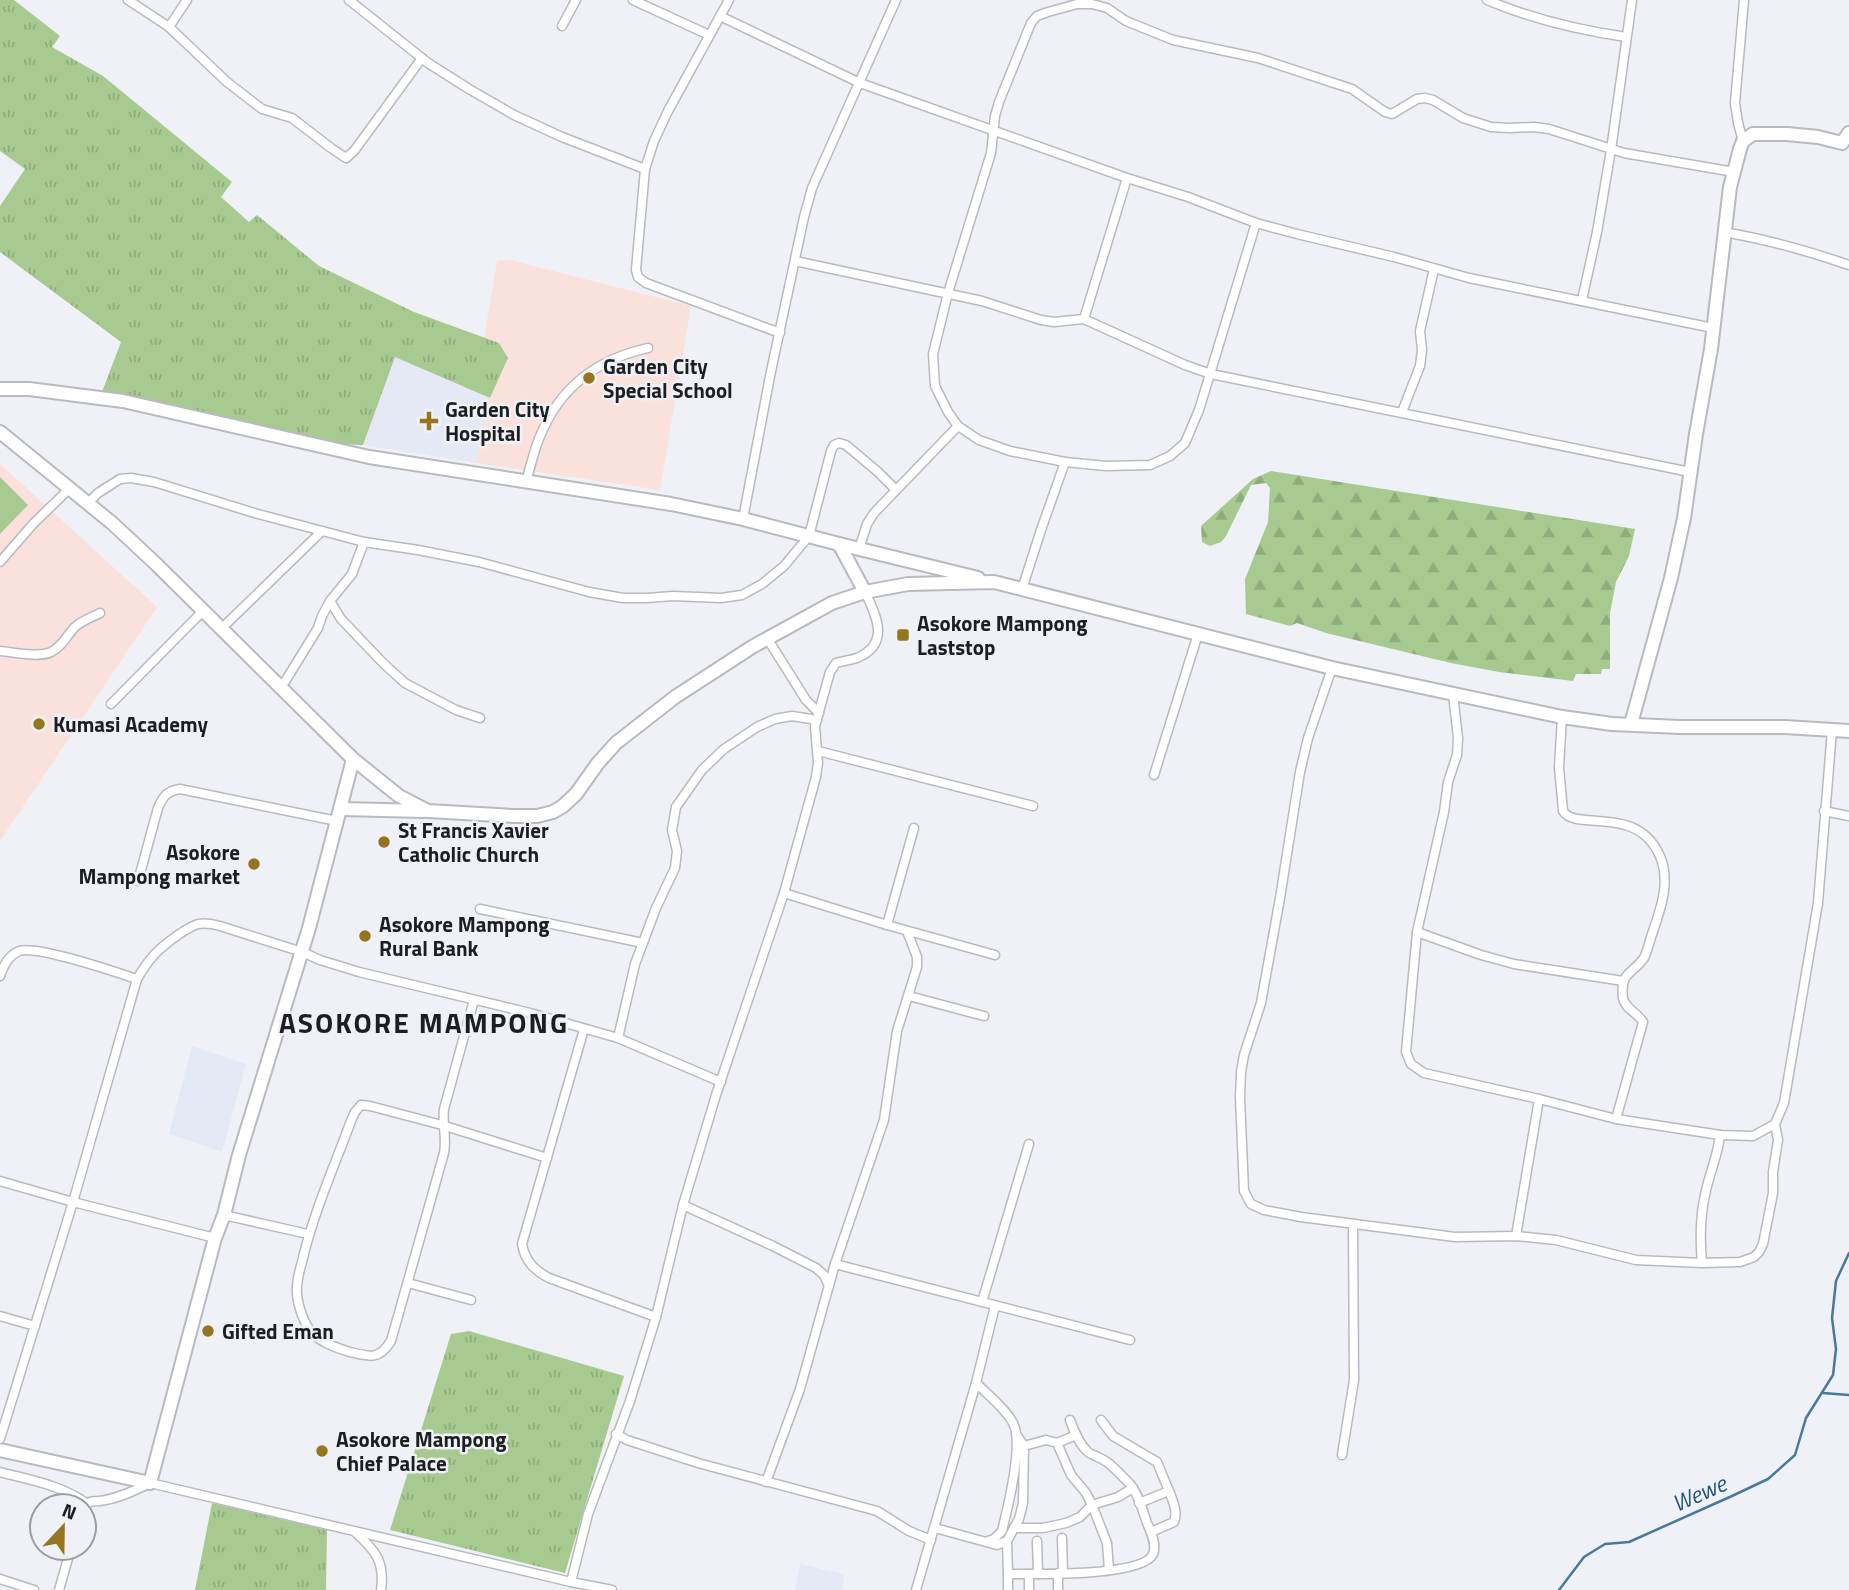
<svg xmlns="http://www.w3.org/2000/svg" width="1849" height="1590" viewBox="0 0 1849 1590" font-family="'Titillium Web',sans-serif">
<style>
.built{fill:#e5e9f6}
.education{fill:#fbe1db}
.grass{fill:url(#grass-tufts)}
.forest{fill:url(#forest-firs)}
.pitch{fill:#a6ca90}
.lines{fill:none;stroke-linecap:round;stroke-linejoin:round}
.stream{stroke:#477a9d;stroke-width:2.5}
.street-casing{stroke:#b8babf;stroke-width:11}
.secondary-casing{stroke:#b8babf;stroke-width:16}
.street{stroke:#fff;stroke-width:8}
.secondary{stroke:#fff;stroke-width:12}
.poi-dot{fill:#95761e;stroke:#eff1f6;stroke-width:2.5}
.labels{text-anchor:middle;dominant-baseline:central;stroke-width:5;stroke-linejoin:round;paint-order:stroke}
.poi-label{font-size:21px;font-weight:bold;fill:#1d1e20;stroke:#eff1f6;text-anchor:start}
.water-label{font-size:23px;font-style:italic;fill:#205678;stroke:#eff1f6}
.district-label{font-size:28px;font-weight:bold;letter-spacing:2px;fill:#1d1e20;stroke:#eff1f6}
</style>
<defs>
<pattern id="grass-tufts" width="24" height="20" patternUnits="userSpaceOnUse" patternTransform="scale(1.75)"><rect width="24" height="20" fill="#a6ca90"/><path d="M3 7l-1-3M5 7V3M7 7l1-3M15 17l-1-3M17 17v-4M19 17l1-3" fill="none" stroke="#8ead7c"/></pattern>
<pattern id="forest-firs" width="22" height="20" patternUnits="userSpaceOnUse" patternTransform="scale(1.75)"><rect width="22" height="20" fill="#a6ca90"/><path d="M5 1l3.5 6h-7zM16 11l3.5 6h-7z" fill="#8ead7c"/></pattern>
</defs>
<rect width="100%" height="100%" fill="#eff1f6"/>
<!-- built -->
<g class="built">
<polygon points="395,356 490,398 476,463 363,445"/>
<polygon points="192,1046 246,1064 222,1152 169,1134"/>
<polygon points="800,1564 844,1574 842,1590 795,1590"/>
</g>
<!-- education -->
<g class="education">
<polygon points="510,260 691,306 660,490 476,463 490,398 508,358 499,343 484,338 497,261"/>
<polygon points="0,464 157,607 0,841"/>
</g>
<!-- grass -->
<g class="grass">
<polygon points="0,0 14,0 60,36 52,47 103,76 232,182 221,197 249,222 257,215 319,266 414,312 499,343 508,358 490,398 395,357 363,445 331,444 102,392 121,342 0,252 0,206 25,169 0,151"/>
<polygon points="469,1331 624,1376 565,1573 390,1530 451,1334"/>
<polygon points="212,1503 327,1530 326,1590 195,1590"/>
</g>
<!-- forest -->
<polygon class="forest" points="1271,471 1635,529 1629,556 1616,582 1610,613 1610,669 1602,669 1601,674 1576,674 1573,681 1499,672 1451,663 1326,633 1297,623 1290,626 1246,614 1245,579 1268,522 1270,488 1266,483 1251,485 1226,536 1221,542 1210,546 1202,542 1201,526 1253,479"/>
<!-- pitch -->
<polygon class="pitch" points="0,477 28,505 0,534"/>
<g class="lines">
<!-- stream -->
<g class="stream">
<polyline points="1823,1393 1849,1395"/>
<polyline points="1559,1590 1584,1557 1605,1544 1629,1542 1732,1496 1768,1479 1795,1455 1806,1418 1833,1375 1836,1349 1832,1318 1836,1281 1849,1253"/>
</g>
<defs>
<g id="street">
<polyline points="128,0 169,27 227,82 262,109 292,118 331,148 346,158 354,151 422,58"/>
<polyline points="349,0 428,63 469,89 514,115 562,137 645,169"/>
<polyline points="633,0 709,35"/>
<polyline points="729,0 668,111 654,141 645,169 636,270 638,277 646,283 780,333"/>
<path d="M1487,0c45,19 91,30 139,37"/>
<polyline points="720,16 860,83 1127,178 1188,197 1256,223 1297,234 1394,257 1469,278 1713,328"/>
<polyline points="562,26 576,0"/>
<polyline points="169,27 187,0"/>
<polyline points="1743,141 1738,123 1735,103 1744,0"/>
<polyline points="1256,223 1199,410 1185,443 1170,456 1150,465 1106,466 1065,462 1010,451 979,440 958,426 948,412 935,386 933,354 948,293 991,153 995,116 999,102 1031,23 1037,16 1048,12 1077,4 1092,4 1107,8 1126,21 1173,40 1258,58 1352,89 1385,112 1392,114 1417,99 1425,98 1433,100 1463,118 1491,127 1510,128 1534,127 1549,129 1624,153 1734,172"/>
<path d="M1723,232c43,7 85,19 126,33"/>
<polyline points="795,261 982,301 1041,320 1054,322 1084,319 1185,365 1211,374 1690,472"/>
<polyline points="1582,300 1597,232 1611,150 1632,0"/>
<polyline points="1084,319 1127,178"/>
<polyline points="1402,412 1420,366 1422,350 1420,331 1434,269"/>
<path d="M526,481c5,-15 8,-32 15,-47 20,-48 57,-75 107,-86"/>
<polyline points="88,503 98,493 120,479 131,478 154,482 258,514 364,542 418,550 479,562 589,592 623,598 647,598 673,596 721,598 742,595 762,584 784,566 809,536 831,451 834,445 839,443 846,445 878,472 896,490"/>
<polyline points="743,519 770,376 804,217 812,188 896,0"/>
<polyline points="859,549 867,524 874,513 958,426"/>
<polyline points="0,562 33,524 69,489"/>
<polyline points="1022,589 1041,530 1065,462"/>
<polyline points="330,601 341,619 384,664 405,683 456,710 480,718"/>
<polyline points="221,629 322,531"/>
<polyline points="767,638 806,700 819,713"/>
<path d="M0,651c13,1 39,7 51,1 11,-5 16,-17 24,-25 6,-6 17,-10 25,-14"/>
<path d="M1332,668l-24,70 -8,34 -20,126 -19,105 -17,52 -3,17 -1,25 4,94 7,13 13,6 37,7 154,20 61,-1 40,4 80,20 66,3c-2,-22 -2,-46 3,-68 4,-21 13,-39 15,-60"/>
<polyline points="281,688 318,628 322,616 330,601 352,574 364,542"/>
<polyline points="1453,694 1458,738 1457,755 1448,782 1444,812 1417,932 1406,1052 1411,1064 1424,1073 1539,1099 1616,1119 1720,1135 1753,1136 1775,1124 1784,1103 1818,903 1832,730"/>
<polyline points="111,704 203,611"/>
<path d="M1562,717l-3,50 4,44c13,21 72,-7 96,43 13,27 1,57 -8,83 -2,7 -4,15 -7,21 -12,17 -24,13 -21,40 2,11 15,15 20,24l-27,97"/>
<polyline points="818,751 1033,806"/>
<polyline points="1154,775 1198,634"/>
<polyline points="1824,811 1849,816"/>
<path d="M138,881l20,-73c5,-12 9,-17 22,-19l157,32"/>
<polyline points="784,893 887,925 995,955"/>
<polyline points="480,909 643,943"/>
<polyline points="887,925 914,828"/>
<polyline points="1417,932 1481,955 1514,964 1623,981"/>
<path d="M0,976c4,-11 8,-20 19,-25 18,-6 96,21 118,28"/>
<polyline points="909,996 984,1016"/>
<path d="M474,1000l-30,109c-2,15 3,29 0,44l-53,188c-12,19 -21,16 -41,11 -13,-4 -28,-9 -38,-19 -8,-9 -14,-27 -15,-39 -1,-11 2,-22 5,-32 11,-48 32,-95 49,-141l4,-9 6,-7 9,1 72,19 105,33"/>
<path d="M584,1029l-62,215c3,17 12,26 27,34l107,39"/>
<polyline points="618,1038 635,964 656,908 675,868 677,851 672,830 676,807 702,770 724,749 757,727 775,719 792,716 817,720"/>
<polyline points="0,1181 73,1202 215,1238"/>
<polyline points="683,1205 773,1246 816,1268 824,1275 829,1286"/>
<polyline points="224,1215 308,1234"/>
<polyline points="1516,1236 1539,1099"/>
<polyline points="1702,1263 1740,1262 1754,1257 1759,1252 1763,1244 1773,1193 1773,1172 1778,1140 1775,1124"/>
<polyline points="835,1264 1130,1340"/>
<polyline points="408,1283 471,1300"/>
<polyline points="982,1302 1029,1144"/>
<polyline points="0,1316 35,1326"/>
<path d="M976,1383c11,11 30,26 37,40 11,20 -5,84 -11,108l-8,8 -6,2"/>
<polyline points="1101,1420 1113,1436 1157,1462 1169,1491"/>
<polyline points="616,1434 627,1440 698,1463 877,1511 909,1531 931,1540"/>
<path d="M0,1439l73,-237 64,-223c13,-22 21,-30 41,-44 6,-4 13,-9 20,-11 7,-1 15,0 22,2l82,26 18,8 39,12 171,41 88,25 103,44"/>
<polyline points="1057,1443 1076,1435"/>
<polyline points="1024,1446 1046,1440 1057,1443 1071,1475 1086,1493 1092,1505 1107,1543 1109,1570"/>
<polyline points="1342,1455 1354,1380 1353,1224"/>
<path d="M0,1472c30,8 61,13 86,31"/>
<polyline points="766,1482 800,1389 835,1264 884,1120 897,1031 917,967 917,957 907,931"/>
<path d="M1139,1503l30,-12c4,10 9,21 5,31l-23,10"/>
<path d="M84,1508c5,-8 7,-6 15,-7 18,-2 35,-10 51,-18l421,99 41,8"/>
<polyline points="935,1528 997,1545 1007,1541 1019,1519 1023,1503 1024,1446 1018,1437"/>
<polyline points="1014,1528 1043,1528 1066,1523 1080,1517 1092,1505 1118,1497 1133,1488"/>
<path d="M355,1532c20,18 30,29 26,58"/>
<polyline points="1062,1538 1063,1573"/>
<path d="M1007,1541l1,33c24,0 135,3 145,-20 4,-9 -2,-22 -6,-31 -4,-12 -8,-28 -17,-39 -7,-7 -15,-16 -23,-22 -6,-4 -13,-6 -19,-10 -9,-8 -14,-21 -18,-32"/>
<polyline points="1037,1541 1038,1574"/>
<polyline points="1058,1573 1058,1590"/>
<polyline points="1008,1574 1008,1590"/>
<polyline points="1029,1574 1029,1590"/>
<polyline points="0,1579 34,1590"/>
<path d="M571,1582l17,-68 42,-113 26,-84 27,-112 33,-110 68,-202 32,-116 2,-14 -3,-37 15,-54 6,-9c7,-2 15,-3 21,-5 34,-14 19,-43 8,-66"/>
<polyline points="59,1590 71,1548"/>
<polyline points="916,1590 976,1383 995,1306"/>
</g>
<g id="secondary">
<polyline points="0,389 29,389 123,401 369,457 671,504 743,519 839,544 978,578"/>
<polyline points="0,432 112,523 156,564 353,759 399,796 428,811 513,816 537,816 553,812 563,806 576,794 598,763 616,743 675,697 752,647 832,603 865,592 908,584 994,582 1332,668 1562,717 1612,724 1680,727 1785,727 1849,731"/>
<polyline points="839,544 865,592"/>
<polyline points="1631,724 1671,578 1684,518 1696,434 1711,349 1730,187 1740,149 1743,141 1753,134 1787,134 1818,137 1842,143 1849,133"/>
<polyline points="341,809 424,811"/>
<polyline points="0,1450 150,1483 215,1238 224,1215 239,1155 309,928 353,759"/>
</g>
</defs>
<!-- street casing -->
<use href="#street" class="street-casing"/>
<!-- secondary casing -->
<use href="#secondary" class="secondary-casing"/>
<!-- street -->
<use href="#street" class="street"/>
<!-- secondary -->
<use href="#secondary" class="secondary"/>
</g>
<!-- markers -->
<g class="poi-dot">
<circle cx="589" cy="378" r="7"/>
<path d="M425.5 410.5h7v7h7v7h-7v7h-7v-7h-7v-7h7z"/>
<rect x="896" y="628" width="14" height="14" rx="3.5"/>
<circle cx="39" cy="724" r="7"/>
<circle cx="384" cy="842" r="7"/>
<circle cx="254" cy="864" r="7"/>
<circle cx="365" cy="936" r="7"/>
<circle cx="208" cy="1331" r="7"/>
<circle cx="322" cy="1451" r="7"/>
</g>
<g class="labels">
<!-- poi labels -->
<g class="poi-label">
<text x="603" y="366">Garden City<tspan x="603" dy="24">Special School</tspan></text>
<text x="445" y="409">Garden City<tspan x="445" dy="24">Hospital</tspan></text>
<text x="917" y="623">Asokore Mampong<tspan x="917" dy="24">Laststop</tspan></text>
<text x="53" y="724">Kumasi Academy</text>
<text x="398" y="830">St Francis Xavier<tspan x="398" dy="24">Catholic Church</tspan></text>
<text x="240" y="852" text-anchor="end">Asokore<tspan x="240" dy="24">Mampong market</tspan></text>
<text x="379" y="924">Asokore Mampong<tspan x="379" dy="24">Rural Bank</tspan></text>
<text x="222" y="1331">Gifted Eman</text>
<text x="336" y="1439">Asokore Mampong<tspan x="336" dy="24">Chief Palace</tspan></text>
</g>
<!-- water labels -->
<g class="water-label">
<text transform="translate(1699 1493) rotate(-24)">Wewe</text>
</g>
<!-- district labels -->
<g class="district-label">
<text x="424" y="1022">ASOKORE MAMPONG</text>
</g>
</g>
<!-- north arrow -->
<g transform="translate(63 1527) rotate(22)"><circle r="33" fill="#eff1f6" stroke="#9b9da0" stroke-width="2"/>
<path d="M0-5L12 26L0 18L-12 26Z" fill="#95761e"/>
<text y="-10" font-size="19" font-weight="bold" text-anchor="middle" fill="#1d1e20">N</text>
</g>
</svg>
